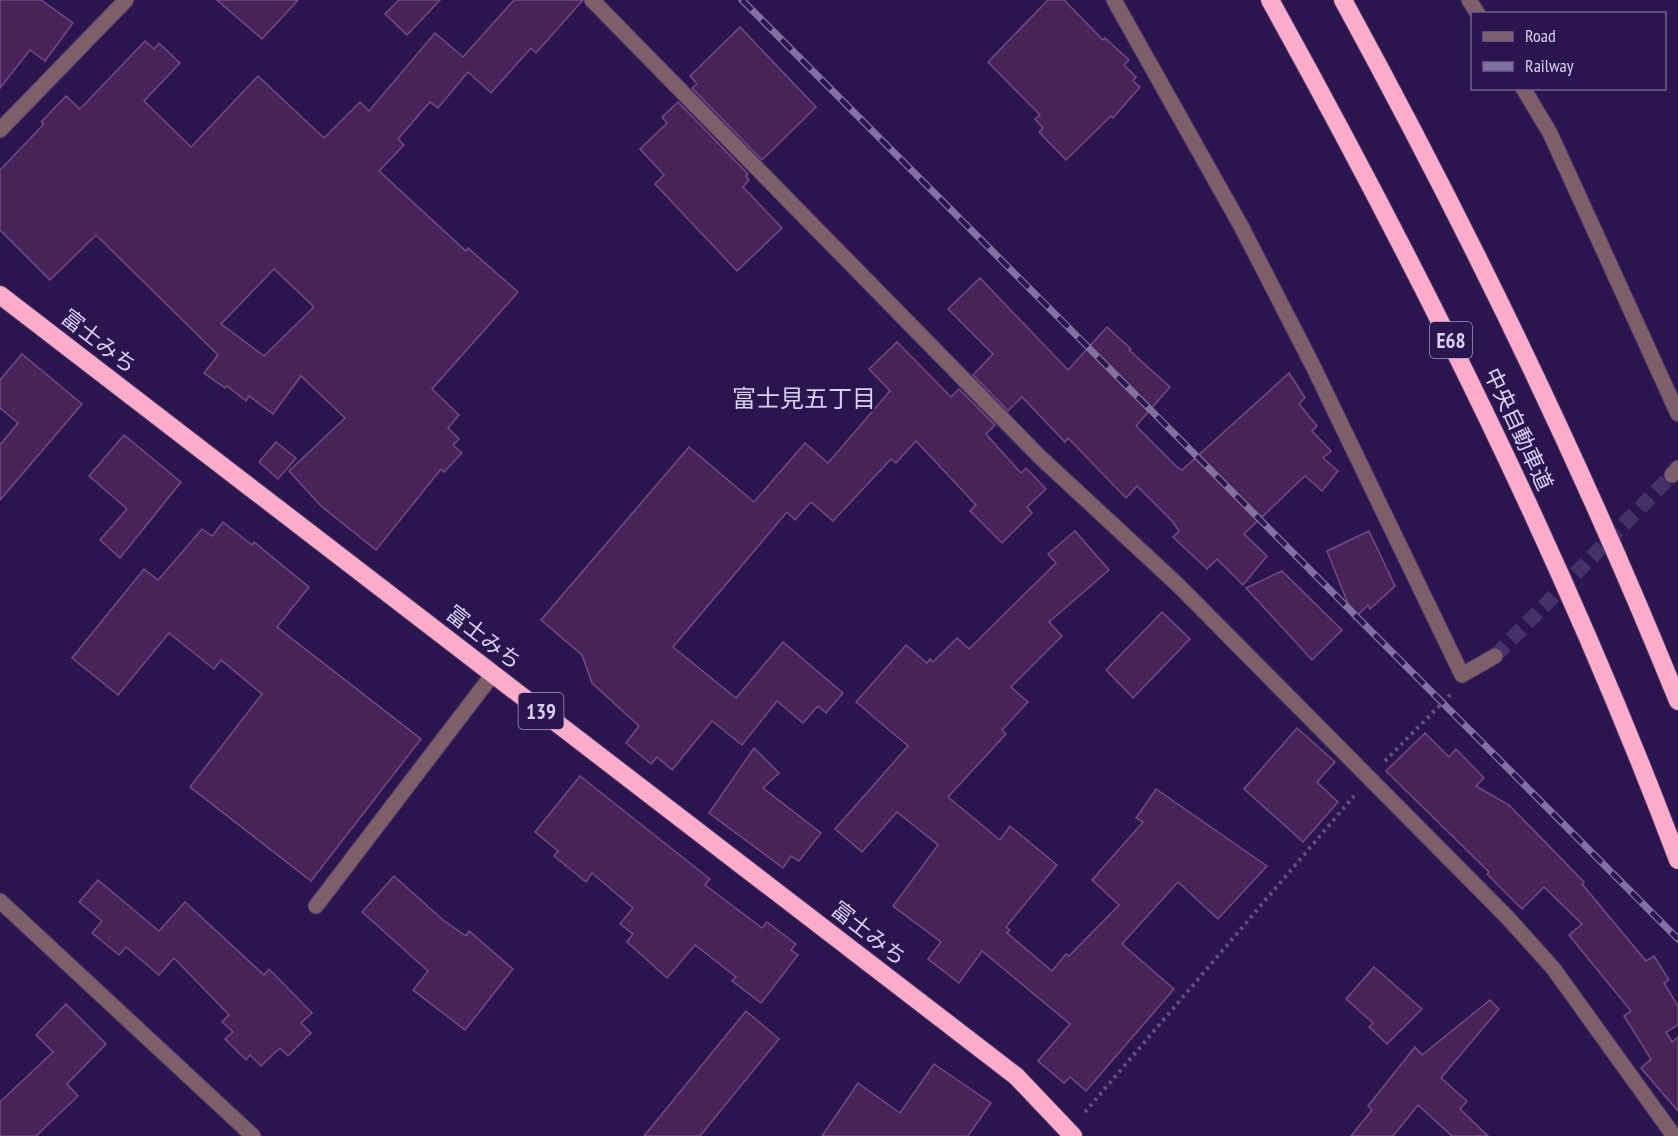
<svg xmlns="http://www.w3.org/2000/svg" width="1678" height="1136" viewBox="0 0 1678 1136" font-family="'PT Sans Narrow','Noto Sans JP',sans-serif">
<style>
.building{fill:#492358;stroke:#734b84;stroke-width:1.5;fill-rule:evenodd}
.lines{fill:none;stroke-linecap:round;stroke-linejoin:round}
.minor-tunnel{stroke:#443167;stroke-width:15;stroke-dasharray:15 8;stroke-linecap:butt}
.minor-casing{stroke:#463369;stroke-width:17}
.highway-casing{stroke:#463369;stroke-width:20}
.path{stroke:#625183;stroke-width:4;stroke-dasharray:3 4.5;stroke-linecap:butt}
.minor{stroke:#7d5e69;stroke-width:15}
.highway{stroke:#faacca;stroke-width:18}
.rail-casing{stroke:#8173a1;stroke-width:7}
.rail{stroke:#2a154e;stroke-width:4.5;stroke-dasharray:14;stroke-linecap:butt}
.labels{text-anchor:middle;dominant-baseline:central;stroke-width:5;stroke-linejoin:round;paint-order:stroke}
.shield{fill:#2a154e;stroke:#a499c3;stroke-width:1.5}
.shield-label{font-size:21px;font-weight:bold;fill:#d9d1f5}
.street-label{font-size:22px;fill:#d9d1f5;stroke:#2a154e}
.neighbourhood-label{font-size:24px;fill:#d9d1f5;stroke:#2a154e}
</style>
<rect width="100%" height="100%" fill="#2a154e"/>
<!-- building -->
<g class="building">
<polygon points="0,0 41,0 73,23 45,61 30,50 0,88"/>
<polygon points="217,0 298,0 262,39"/>
<polygon points="399,0 440,0 407,35 385,14"/>
<path d="M514,0h69l-47,53 -5,-5 -40,45 -23,-21 -30,36 -8,-6 -32,37 6,6 -25,26 87,80 2,-3 50,44 -86,97 27,26 -11,13 11,11 -6,6 9,8 -18,19 -3,-3 -65,81 -55,-44 -32,-35 56,-53 -44,-42 -28,38 -24,-18 -3,5 -19,-15 -2,2 -21,-15 14,-18 -122,-120 -46,45 -50,-50v-60l44,-46 -3,-2 25,-26 14,13 65,-68 9,8 5,-6 21,20 -36,38 47,46 67,-71 66,62 36,-36 9,9 66,-78 28,24zM274,269l40,38 -50,49 -43,-32z"/>
<polygon points="1048,0 1064,0 1103,40 1105,38 1129,60 1124,65 1136,77 1133,81 1140,87 1113,118 1111,116 1066,160 1039,132 1043,128 1035,119 1040,115 988,62"/>
<polygon points="740,27 816,107 762,160 692,88 697,84 690,76"/>
<polygon points="678,102 748,174 746,176 749,180 743,187 782,228 737,271 655,184 664,175 640,149 667,123 662,117"/>
<polygon points="980,278 1068,370 1107,327 1131,349 1129,350 1170,387 1136,426 1178,468 1182,470 1289,373 1305,398 1299,404 1317,426 1312,431 1331,451 1323,458 1338,471 1322,491 1305,476 1244,534 1267,556 1243,585 1217,559 1207,569 1173,537 1179,531 1172,521 1137,486 1126,498 1068,438 1065,442 1022,397 1008,411 973,375 993,354 948,309"/>
<polygon points="897,342 951,397 959,389 995,425 986,434 1021,473 1026,468 1046,489 1027,507 1032,513 1002,543 970,511 976,505 916,441 896,463 891,459 833,521 811,502 795,520 787,512 673,647 736,698 783,642 843,693 826,713 818,706 803,723 777,701 742,745 712,721 672,770 657,757 651,764 626,743 639,726 592,683 582,655 541,620 689,447 754,502 805,443 828,463 890,391 869,369"/>
<polygon points="22,354 82,404 0,500 0,445 18,423 0,408 0,380"/>
<polygon points="124,435 181,482 120,558 100,540 127,509 89,476"/>
<polygon points="276,442 296,458 278,479 259,462"/>
<polygon points="223,522 252,545 254,542 309,587 277,627 421,739 311,881 190,787 262,694 221,660 214,669 169,633 118,695 72,658 144,569 158,580 202,529 212,536"/>
<polygon points="1075,531 1109,570 1049,622 1062,636 1011,687 1028,702 1002,730 1006,734 948,797 1000,840 1010,826 1057,865 1006,927 1010,930 1007,933 1052,971 1066,954 1069,956 1119,905 1092,880 1143,822 1136,818 1156,789 1267,866 1218,919 1178,882 1122,944 1174,989 1086,1091 1070,1077 1064,1083 1038,1061 1070,1024 982,951 959,983 928,959 941,942 893,906 938,845 897,812 862,852 835,829 908,746 856,702 906,645 927,663 930,659 933,662 957,638 969,649 1056,563 1048,554"/>
<polygon points="1369,531 1395,586 1370,609 1368,605 1354,619 1327,551"/>
<polygon points="1282,571 1342,630 1312,660 1246,588"/>
<polygon points="1162,612 1190,639 1133,698 1106,670"/>
<polygon points="1297,728 1335,762 1317,782 1338,802 1303,842 1244,789"/>
<polygon points="1425,733 1449,757 1456,749 1484,778 1476,786 1509,805 1584,882 1582,884 1646,961 1654,956 1669,980 1664,983 1678,1006 1678,1025 1666,1032 1672,1042 1678,1037 1678,1111 1641,1068 1651,1059 1624,1016 1631,1011 1569,935 1582,924 1544,887 1522,909 1487,874 1489,872 1386,771"/>
<polygon points="754,748 779,773 763,788 821,833 799,861 791,856 783,868 709,813"/>
<polygon points="580,776 710,879 705,885 762,928 767,922 796,944 791,950 798,955 761,1003 732,981 736,977 695,945 667,978 627,942 633,934 620,924 633,908 592,873 586,882 554,856 558,851 535,832"/>
<polygon points="394,876 443,920 466,936 469,931 513,969 465,1030 413,990 428,971 362,912"/>
<polygon points="98,880 159,931 185,902 264,975 269,969 312,1013 301,1023 311,1033 288,1056 280,1048 261,1066 250,1055 246,1060 225,1039 233,1032 222,1022 229,1015 174,958 159,975 126,947 119,955 92,933 102,921 79,902"/>
<polygon points="1374,967 1422,1009 1387,1044 1369,1027 1373,1023 1346,999"/>
<polygon points="1490,1000 1499,1009 1441,1078 1467,1101 1460,1109 1488,1136 1452,1136 1418,1105 1393,1136 1351,1136 1372,1110 1368,1106 1415,1047 1422,1055"/>
<polygon points="66,1004 106,1044 67,1084 78,1096 36,1136 0,1136 0,1102 53,1052 36,1035"/>
<polygon points="746,1011 779,1039 700,1136 644,1136"/>
<polygon points="934,1064 991,1103 968,1136 822,1136 858,1083 900,1113"/>
</g>
<g class="lines">
<!-- minor-tunnel -->
<polyline class="minor-tunnel" points="1495,656 1672,475"/>
<defs>
<g id="minor">
<polyline points="592,0 1040,457 1178,585 1507,917 1553,968 1674,1136"/>
<polyline points="1114,0 1241,226 1313,366 1462,675 1495,656"/>
<polyline points="1469,0 1478,14"/>
<polyline points="1523,88 1550,133 1678,414"/>
<polyline points="0,130 126,0"/>
<polyline points="1672,475 1678,468"/>
<polyline points="0,901 253,1136"/>
<polyline points="316,906 493,674"/>
</g>
<g id="highway">
<path d="M1270,0c154,278 296,563 408,860"/>
<path d="M1343,0c124,227 238,461 335,701"/>
<polyline points="0,295 1016,1076 1073,1136"/>
</g>
</defs>
<!-- minor casing -->
<use href="#minor" class="minor-casing"/>
<!-- highway casing -->
<use href="#highway" class="highway-casing"/>
<!-- path -->
<g class="path">
<polyline points="1385,761 1451,694"/>
<polyline points="1085,1112 1354,796"/>
</g>
<!-- minor -->
<use href="#minor" class="minor"/>
<!-- highway -->
<use href="#highway" class="highway"/>
<defs>
<polyline id="rail" points="742,0 1678,939"/>
</defs>
<!-- rail casing -->
<use href="#rail" class="rail-casing"/>
<!-- rail -->
<use href="#rail" class="rail"/>
</g>
<g class="labels">
<!-- shield labels -->
<g class="shield">
<rect x="1430" y="322" width="42" height="36" rx="4.5"/>
<rect x="518.5" y="693" width="45" height="36" rx="4.5"/>
</g>
<g class="shield-label">
<text x="1451" y="340">E68</text>
<text x="541" y="711">139</text>
</g>
<!-- street labels -->
<g class="street-label">
<text transform="translate(99 341) rotate(38)">富士みち</text>
<text transform="translate(1519 429) rotate(65)">中央自動車道</text>
<text transform="translate(484 637) rotate(38)">富士みち</text>
<text transform="translate(869 933) rotate(38)">富士みち</text>
</g>
<!-- neighbourhood labels -->
<g class="neighbourhood-label">
<text x="804" y="398">富士見五丁目</text>
</g>
</g>
<!-- legend -->
<rect x="1471" y="12" width="195" height="78" fill="#2a154e" stroke="#706091" stroke-width="1.5"/>
<rect x="1483" y="32" width="30" height="9" fill="#7d5e69" stroke="#706091" stroke-width="1.5"/>
<text x="1525" y="42" font-size="18" fill="#d9d1f5">Road</text>
<rect x="1483" y="62" width="30" height="9" fill="#8173a1" stroke="#706091" stroke-width="1.5"/>
<text x="1525" y="72" font-size="18" fill="#d9d1f5">Railway</text>
</svg>
